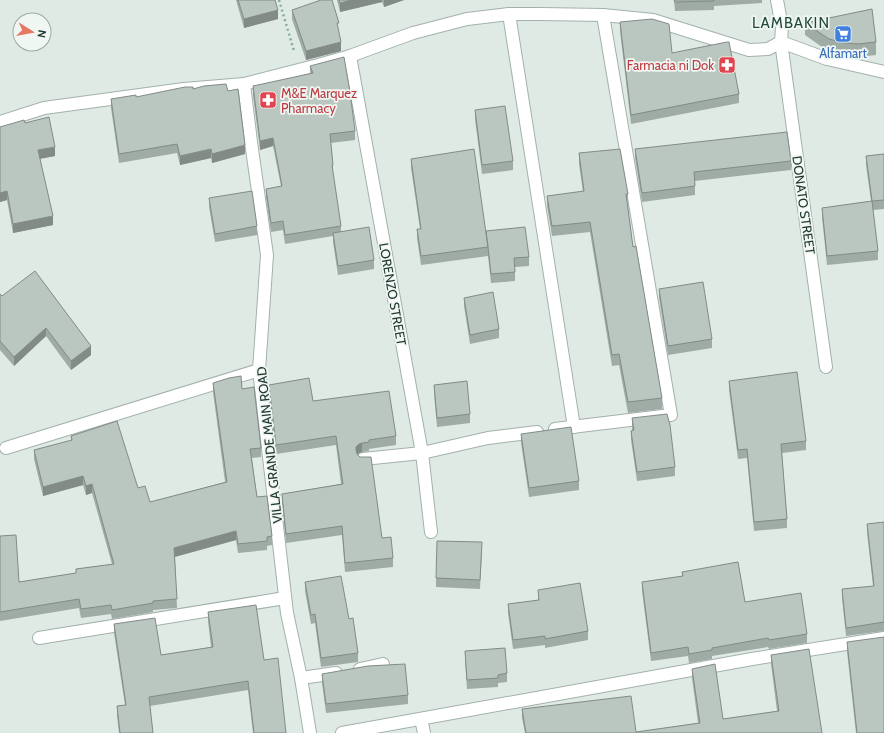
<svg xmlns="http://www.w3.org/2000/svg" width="884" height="733" viewBox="0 0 884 733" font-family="Cabin,sans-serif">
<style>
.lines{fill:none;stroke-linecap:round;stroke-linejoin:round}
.minor-casing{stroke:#a3b1ab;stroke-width:14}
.tertiary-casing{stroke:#a3b1ab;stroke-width:14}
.path{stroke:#83ab9b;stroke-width:2.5;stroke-dasharray:2 3;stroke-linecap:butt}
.minor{stroke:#fff;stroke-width:12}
.tertiary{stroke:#fff;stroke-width:12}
.wall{fill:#9faba5}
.shaded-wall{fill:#828b86}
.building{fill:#b9c7c0;stroke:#828b86}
.labels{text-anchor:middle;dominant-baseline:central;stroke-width:3.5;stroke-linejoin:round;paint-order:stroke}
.shop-label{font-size:13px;fill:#366cbe;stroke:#f0f7f3}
.health-label{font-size:13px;fill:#be3a42;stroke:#f0f7f3;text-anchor:end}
.street-label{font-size:13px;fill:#223931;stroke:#f0f7f3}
.quarter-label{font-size:15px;letter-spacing:1px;fill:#20493b;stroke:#f0f7f3}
</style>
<rect width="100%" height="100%" fill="#e0eae5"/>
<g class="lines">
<defs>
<g id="minor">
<polyline points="509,14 574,427"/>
<polyline points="350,56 422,453 431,532"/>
<polyline points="244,84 251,142 267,255 259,370 287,613 301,678 310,733"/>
<polyline points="826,367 781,42 827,59 884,72"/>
<polyline points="555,429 671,415 603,15"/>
<polyline points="6,448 259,370"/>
<polyline points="363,459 422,453 488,438 537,432"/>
<polyline points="39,638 285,598"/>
<polyline points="360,669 383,664"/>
<polyline points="301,678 336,673"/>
<polyline points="421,719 424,733"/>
<polyline points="342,733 752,659 884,638"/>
</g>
<polyline id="tertiary" points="0,122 44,108 184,89 244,84 318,65 350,56 413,33 467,19 509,14 541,14 603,15 653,20 749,50 768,49 781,42 782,27 777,0"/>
</defs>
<!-- minor casing -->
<use href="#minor" class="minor-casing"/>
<!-- tertiary casing -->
<use href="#tertiary" class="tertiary-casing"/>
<!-- path -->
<polyline class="path" points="279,0 294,51"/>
<!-- minor -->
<use href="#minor" class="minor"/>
<!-- tertiary -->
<use href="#tertiary" class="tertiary"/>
</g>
<!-- wall -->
<g class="wall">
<polygon points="236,0 275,0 278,19 244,28"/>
<polygon points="337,0 404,0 384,7 382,2 340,12"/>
<polygon points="674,0 762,0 762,3 714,6 714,10 675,11"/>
<polygon points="292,10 341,51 306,60 292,19"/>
<polygon points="620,22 672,53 739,94 739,103 631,124 620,31"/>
<polygon points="805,23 876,42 876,55 858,57 845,55 829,52 805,35"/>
<polygon points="310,66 355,131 355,140 331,143 333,165 333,174 341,226 341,231 374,260 374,269 338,275 333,242 333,236 285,244 283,230 271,232 266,198 266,189 281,186 273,146 260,150 253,95 253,86 310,74"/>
<polygon points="193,89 245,154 212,163 211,158 180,165 177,153 119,163 111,108 111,99 136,97"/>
<polygon points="475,110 513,161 513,170 482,174 475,119"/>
<polygon points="25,123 55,156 40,159 53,225 13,233 7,200 0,202 0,127"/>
<polygon points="635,149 791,161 791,170 695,181 695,195 642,202 635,158"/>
<polygon points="579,153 628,194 627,204 633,247 662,398 662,409 628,413 619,365 612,366 590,232 552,236 547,206 547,196 583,192 579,164"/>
<polygon points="884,154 884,209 873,210 878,251 878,260 827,265 822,217 822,208 871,201 866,165 866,156"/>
<polygon points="411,159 486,235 529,257 529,266 515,267 515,281 491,283 488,256 421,265 417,238 417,229 420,229 411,168"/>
<polygon points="209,198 257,226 257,235 215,242 209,207"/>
<polygon points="659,289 712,339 712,348 668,355 659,298"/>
<polygon points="0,294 2,296 91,355 71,370 46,336 14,366 0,350"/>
<polygon points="464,298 499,329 499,338 470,344 464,306"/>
<polygon points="729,381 806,441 806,450 782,453 787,519 787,528 754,531 747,458 738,459 729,390"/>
<polygon points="213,383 242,389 261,448 261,457 252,458 257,497 272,536 272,545 267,546 267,550 238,553 236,540 175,557 177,608 153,610 153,612 112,619 111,614 81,618 79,608 0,621 0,536 19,582 76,573 76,569 112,564 92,493 86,495 83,485 43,496 34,459 34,450 71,441 71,436 138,488 150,502 225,482 213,392"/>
<polygon points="269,385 313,401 396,436 396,445 369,449 369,451 362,452 359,453 357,455 382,538 393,558 393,567 345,572 342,535 286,543 282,502 282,494 341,484 336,445 276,454 269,394"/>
<polygon points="434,385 470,414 470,423 437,427 434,394"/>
<polygon points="632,418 675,467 675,476 637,481 631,440 631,431 632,430"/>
<polygon points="521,434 579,481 579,490 529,497 521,443"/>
<polygon points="884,522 884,631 846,636 842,598 842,589 873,586 867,532 867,524"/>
<polygon points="482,551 480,589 436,587 436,578"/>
<polygon points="682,572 745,602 807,634 807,643 769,649 768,647 712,656 712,659 689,663 688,656 651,661 642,591 642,582 682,576"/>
<polygon points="305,582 349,619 358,653 358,662 321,667 315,623 311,624 305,591"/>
<polygon points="538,590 588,631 588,640 545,648 545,645 513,649 508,613 508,604 538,600"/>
<polygon points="208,612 264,660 286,733 253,733 248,690 150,706 153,733 119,733 117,715 117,706 125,705 114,633 114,624 161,655 211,647 208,621"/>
<polygon points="847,642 884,733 856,733 847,651"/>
<polygon points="465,651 507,673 507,682 498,683 498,687 467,689 465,660"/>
<polygon points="771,655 822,733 525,733 522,718 522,709 636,732 698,723 692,678 692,669 723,719 777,711 771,664"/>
<polygon points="322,674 408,695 408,704 326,713 322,683"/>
</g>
<!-- shaded-wall -->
<g class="shaded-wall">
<polygon points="352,0 382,0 382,2 340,12 340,3"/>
<polygon points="384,0 404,0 384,7"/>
<polygon points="278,10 278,19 244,28 244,19"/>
<polygon points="341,42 341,51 306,60 306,51"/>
<polygon points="273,138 273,146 260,150 260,141"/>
<polygon points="245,145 245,154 212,163 212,154"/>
<polygon points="55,147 55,156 38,159 38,150"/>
<polygon points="211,149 211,158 180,165 180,156"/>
<polygon points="7,191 7,200 0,202 0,193"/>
<polygon points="53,216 53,225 13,233 13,224"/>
<polygon points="46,328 46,336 14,366 14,357"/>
<polygon points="91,346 91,355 71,370 71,361"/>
<polygon points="362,443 362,452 359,453 356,456 356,447 359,444"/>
<polygon points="83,476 83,485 43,496 43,487"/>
<polygon points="92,484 92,493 86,495 86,486"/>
<polygon points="236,531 236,540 174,557 174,548"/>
</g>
<!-- building -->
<g class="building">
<polygon points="238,0 275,0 278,10 244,19"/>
<polygon points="321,0 332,0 339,23 337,23 341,42 306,51 292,10"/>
<polygon points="339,0 352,0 340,3"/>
<polygon points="674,0 714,0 714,1 675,2"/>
<polygon points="872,9 876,42 858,44 845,43 829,39 805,23"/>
<polygon points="652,19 669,24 672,53 727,42 729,42 739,94 631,115 620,22"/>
<polygon points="344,57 350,92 355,131 330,134 333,165 332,165 341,226 285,235 283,221 271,223 266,189 282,186 273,138 260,141 253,86 313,73 310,66"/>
<polygon points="226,84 228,91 238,89 245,145 212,154 211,149 180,156 177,144 119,154 111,99 136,95 136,97 185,87 193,87 193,89 204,86"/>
<polygon points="505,106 513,161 482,165 475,110"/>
<polygon points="49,117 55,147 38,150 53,216 13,224 7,191 0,193 0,127 24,120 25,123"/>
<polygon points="787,132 791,161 694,172 695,186 642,193 635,149"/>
<polygon points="474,149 488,247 486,231 525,227 529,257 514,258 515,272 491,274 488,247 421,256 417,229 421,229 411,159"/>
<polygon points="620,149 628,194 626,194 633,247 636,246 662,398 628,402 619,354 612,355 590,222 552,226 547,196 584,191 579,153"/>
<polygon points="884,154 884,200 872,201 866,156"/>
<polygon points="252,191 257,226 215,234 209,198"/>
<polygon points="872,201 878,251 827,256 822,208"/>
<polygon points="369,227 374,260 338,266 333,233"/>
<polygon points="35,271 91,346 71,361 46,328 14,357 0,341 0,294 2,296"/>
<polygon points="703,282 712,339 668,346 659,289"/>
<polygon points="493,292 499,329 470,335 464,298"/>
<polygon points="797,372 806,441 781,444 787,519 754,522 747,449 738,450 729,381"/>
<polygon points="241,376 242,389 254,387 261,448 250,449 257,497 267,496 272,536 267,537 267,541 238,544 236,531 174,548 177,599 153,601 153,603 112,610 111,605 81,609 79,599 0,612 0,536 16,535 19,582 76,573 76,569 114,564 92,484 86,486 83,476 43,487 34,450 72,440 71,436 117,421 138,488 145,486 150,502 227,482 213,383 229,378"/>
<polygon points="309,378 313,401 389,391 396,436 369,440 369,442 362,443 359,444 356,447 356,450 357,454 360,457 371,457 382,538 391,537 393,558 345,563 342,526 286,534 282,494 343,484 336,436 276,445 269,385"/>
<polygon points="467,381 470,414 437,418 434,385"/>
<polygon points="667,414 670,425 675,467 637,472 631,431 634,430 632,418"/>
<polygon points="571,427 579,481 529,488 521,434"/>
<polygon points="884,522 884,622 846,628 842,589 874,586 867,524"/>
<polygon points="437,541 482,542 480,580 436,578"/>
<polygon points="738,562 745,602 801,593 807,634 769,640 768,638 712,648 712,650 689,654 688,647 651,653 642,582 683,576 682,572"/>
<polygon points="341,576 349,619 353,618 358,653 321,658 315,614 311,615 305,582"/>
<polygon points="580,583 588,631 545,639 545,636 513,640 508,604 539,600 538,590"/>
<polygon points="256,605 264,660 278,658 286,733 254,733 248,681 149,697 153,733 120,733 117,706 126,705 114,624 155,618 161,655 213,647 208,612"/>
<polygon points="884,637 884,733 857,733 847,642"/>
<polygon points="505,648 507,673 498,675 498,678 467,680 465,651"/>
<polygon points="809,649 822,733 526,733 522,709 631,696 636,732 700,723 692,669 715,664 723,719 779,711 771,655"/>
<polygon points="405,664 408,695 326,704 322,674 368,666"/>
</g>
<!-- icons -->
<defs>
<symbol id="supermarket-square" viewBox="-11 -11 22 22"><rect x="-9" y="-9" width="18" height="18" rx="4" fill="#3f7fe0" stroke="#f0f7f3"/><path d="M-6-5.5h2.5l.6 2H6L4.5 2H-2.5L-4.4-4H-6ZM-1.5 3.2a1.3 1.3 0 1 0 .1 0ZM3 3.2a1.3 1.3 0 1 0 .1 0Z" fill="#fff"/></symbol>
<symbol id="pharmacy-square" viewBox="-11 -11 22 22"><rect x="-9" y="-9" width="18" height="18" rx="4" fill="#e0444e" stroke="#f0f7f3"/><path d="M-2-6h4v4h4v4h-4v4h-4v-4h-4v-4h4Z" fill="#fff"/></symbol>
</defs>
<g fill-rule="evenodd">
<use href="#supermarket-square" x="833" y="24" width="20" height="20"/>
<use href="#pharmacy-square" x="717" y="55" width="20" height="20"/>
<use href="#pharmacy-square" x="258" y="90" width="20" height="20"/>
</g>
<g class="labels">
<!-- shop labels -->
<g class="shop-label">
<text x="843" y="53">Alfamart</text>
</g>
<!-- health labels -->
<g class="health-label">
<text x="714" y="65">Farmacia ni Dok</text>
<text x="281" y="93" text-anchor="start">M&amp;E Marquez<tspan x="281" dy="15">Pharmacy</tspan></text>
</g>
<!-- street labels -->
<g class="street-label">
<text transform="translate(804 205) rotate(82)">DONATO STREET</text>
<text transform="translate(393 294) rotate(80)">LORENZO STREET</text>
<text transform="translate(269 445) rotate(-96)">VILLA GRANDE MAIN ROAD</text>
</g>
<!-- quarter labels -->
<g class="quarter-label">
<text x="791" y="23">LAMBAKIN</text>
</g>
</g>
<!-- north arrow -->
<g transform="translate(32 32) rotate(101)"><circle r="19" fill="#f0f7f3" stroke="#9eaba5"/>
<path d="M0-3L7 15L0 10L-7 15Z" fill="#e67762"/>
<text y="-6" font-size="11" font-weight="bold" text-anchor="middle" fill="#223931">N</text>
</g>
</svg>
